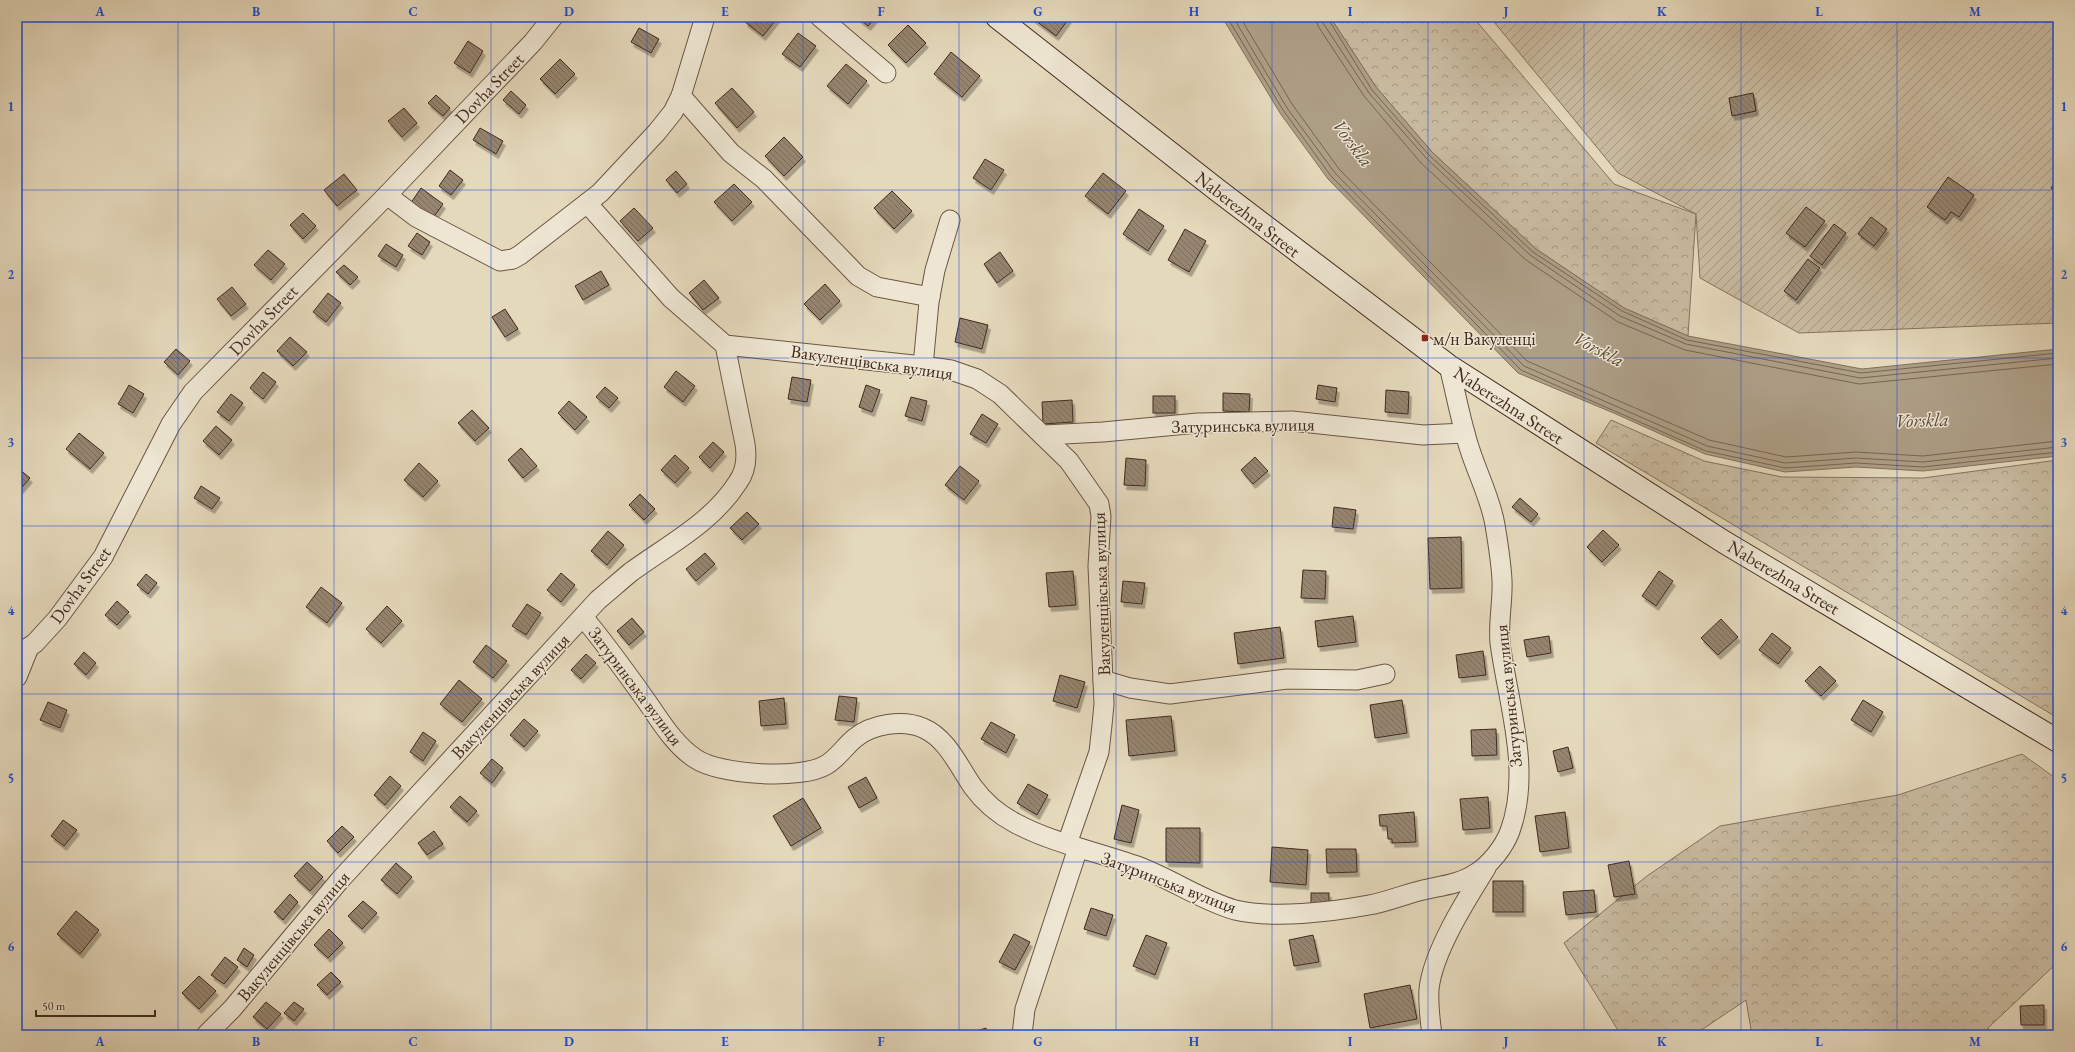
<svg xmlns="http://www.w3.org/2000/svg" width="2075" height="1052" viewBox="0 0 2075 1052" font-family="'EB Garamond',serif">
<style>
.forest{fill:url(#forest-crowns);stroke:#857260}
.garden{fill:url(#garden-furrows);stroke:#857260}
.water{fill:#ad9e86;stroke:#82705c}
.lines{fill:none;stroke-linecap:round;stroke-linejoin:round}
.shore{stroke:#776452;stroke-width:1}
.building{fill:url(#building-back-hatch);stroke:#412a1e;filter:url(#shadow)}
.street-casing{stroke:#6a5646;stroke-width:21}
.secondary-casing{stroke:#412a1e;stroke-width:24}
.street{stroke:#eee6d3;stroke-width:19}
.secondary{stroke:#eee6d3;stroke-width:22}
.grid{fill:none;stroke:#1d4ed8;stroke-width:1;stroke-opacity:0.55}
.poi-dot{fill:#8f2418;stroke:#eee6d3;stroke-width:1.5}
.labels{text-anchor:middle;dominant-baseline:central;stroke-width:3;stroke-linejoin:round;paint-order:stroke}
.street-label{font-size:18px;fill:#412a1e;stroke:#eee6d3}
.poi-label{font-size:18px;fill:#412a1e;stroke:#eee6d3;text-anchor:start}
.water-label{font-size:19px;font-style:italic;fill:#5c4738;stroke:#eee6d3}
.neatline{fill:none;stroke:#1d4ed8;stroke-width:1.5}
.grid-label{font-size:13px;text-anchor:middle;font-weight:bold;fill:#1d4ed8}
</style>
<defs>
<pattern id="forest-crowns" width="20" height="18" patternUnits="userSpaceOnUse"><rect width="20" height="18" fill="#c9bba1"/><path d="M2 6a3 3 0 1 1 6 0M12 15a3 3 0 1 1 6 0" fill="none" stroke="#a59883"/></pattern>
<pattern id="garden-furrows" width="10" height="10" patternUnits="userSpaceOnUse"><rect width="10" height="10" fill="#c9bba1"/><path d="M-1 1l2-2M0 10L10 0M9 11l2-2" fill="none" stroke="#a59883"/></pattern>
<pattern id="building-back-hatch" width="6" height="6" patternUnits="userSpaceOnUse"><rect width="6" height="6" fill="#968570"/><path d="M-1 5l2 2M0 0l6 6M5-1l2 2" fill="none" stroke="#7c6d5b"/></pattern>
<filter id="shadow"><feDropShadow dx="2.5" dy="4.5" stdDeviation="0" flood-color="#0004"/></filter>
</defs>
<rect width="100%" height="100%" fill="#e5d9bc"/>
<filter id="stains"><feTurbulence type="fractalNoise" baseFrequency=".005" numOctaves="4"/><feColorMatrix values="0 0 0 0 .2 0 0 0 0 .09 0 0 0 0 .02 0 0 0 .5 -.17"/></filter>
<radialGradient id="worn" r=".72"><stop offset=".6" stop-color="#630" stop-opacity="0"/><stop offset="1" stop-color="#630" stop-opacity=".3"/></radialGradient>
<!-- forest -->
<g class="forest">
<polygon points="1330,17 1473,17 1614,184 1696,214 1688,336 1624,308 1536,249 1432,152 1376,87"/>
<polygon points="1611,420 1704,461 1782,477 1923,478 2058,460 2058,718 1596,443"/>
<polygon points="2022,754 2058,780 2058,962 1988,1028 1990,1035 1752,1035 1746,1000 1694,1035 1621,1035 1564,943 1647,876 1720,826 1898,795"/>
</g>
<!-- garden -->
<polygon class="garden" points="1526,17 2058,17 2058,323 1799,333 1700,278 1696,214 1618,173 1494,22"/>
<!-- water -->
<polygon class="water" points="1222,17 1330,17 1376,87 1432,152 1536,249 1624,308 1688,336 1862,369 2058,349 2058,456 1923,471 1856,467 1785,472 1705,454 1616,414 1518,373 1328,179 1280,113"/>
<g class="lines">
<!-- shore -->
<g class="shore">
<polyline points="1227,17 1283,110 1331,176 1521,370 1706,451 1785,468 1856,463 1923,467 2058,452"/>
<polyline points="1233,17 1287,108 1335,173 1524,366 1707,446 1785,463 1856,458 1923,462 2058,447"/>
<polyline points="1240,17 1292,104 1339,169 1527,361 1709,440 1786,457 1856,452 1923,456 2058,441"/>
<polyline points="1316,17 1318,26 1364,96 1421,163 1526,260 1618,322 1685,350 1859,384 2058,364"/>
<polyline points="1322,17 1323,23 1369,93 1426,158 1530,255 1620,316 1686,344 1860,378 2058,358"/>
<polyline points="1327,17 1372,90 1429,155 1533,252 1622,311 1687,340 1861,373 2058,353"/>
</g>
</g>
<!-- building -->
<g class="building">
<polygon points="748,17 778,17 763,36 745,22"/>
<polygon points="857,17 876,17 868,26"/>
<polygon points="1031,17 1070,17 1056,36"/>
<polygon points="908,25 926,43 906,63 888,45"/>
<polygon points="639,28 659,39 651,53 631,42"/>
<polygon points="798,33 816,46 800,67 782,54"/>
<polygon points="468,41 483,51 470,73 454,63"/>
<polygon points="951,52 980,76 962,97 934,74"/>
<polygon points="560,59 575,74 555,94 540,79"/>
<polygon points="846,64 867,81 848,104 827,86"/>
<polygon points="732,88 754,112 737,128 715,103"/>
<polygon points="511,91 526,105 519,114 503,100"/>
<polygon points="1753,93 1756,111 1732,116 1729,98"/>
<polygon points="436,95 450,108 443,116 428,103"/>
<polygon points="404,108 417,123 402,137 388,121"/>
<polygon points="480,128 503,141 496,154 473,140"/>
<polygon points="784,137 803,157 784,176 765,156"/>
<polygon points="985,159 1004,170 991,190 973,178"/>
<polygon points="450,170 463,180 451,195 439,186"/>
<polygon points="676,171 687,184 677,193 666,180"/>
<polygon points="1103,173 1126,191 1108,214 1085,196"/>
<polygon points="344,174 357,190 337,206 324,190"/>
<polygon points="1948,177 1974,195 1959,217 1951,212 1945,220 1927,207"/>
<polygon points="2058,178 2058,193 2051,188"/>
<polygon points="734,184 752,202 732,221 714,202"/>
<polygon points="421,188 443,204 430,222 408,207"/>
<polygon points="892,191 912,211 894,229 874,208"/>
<polygon points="1806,207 1825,221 1805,247 1786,233"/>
<polygon points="634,208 653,228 638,241 620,221"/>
<polygon points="1139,209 1164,226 1148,251 1123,234"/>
<polygon points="303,213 316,226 303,239 290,225"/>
<polygon points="1871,217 1887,229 1874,246 1858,234"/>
<polygon points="1834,224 1846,233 1822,265 1810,256"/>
<polygon points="1185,229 1206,241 1189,272 1168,260"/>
<polygon points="417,233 430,242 422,255 408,246"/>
<polygon points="386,244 403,255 396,267 378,256"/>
<polygon points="268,250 285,264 271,280 254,265"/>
<polygon points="1000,252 1013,271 997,283 984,264"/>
<polygon points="1808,259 1820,268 1796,300 1784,291"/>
<polygon points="344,265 358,277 350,285 336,272"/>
<polygon points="601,271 609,285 583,300 575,286"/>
<polygon points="704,280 719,298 703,310 689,293"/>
<polygon points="825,284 840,301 820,320 804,304"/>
<polygon points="232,287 246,304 231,316 217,299"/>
<polygon points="328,293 341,303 326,322 313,312"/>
<polygon points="505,309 518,329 505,337 492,317"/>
<polygon points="960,318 988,325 982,349 955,342"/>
<polygon points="290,337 307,352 293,366 277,351"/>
<polygon points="176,349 190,361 178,375 164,362"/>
<polygon points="676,371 695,386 683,402 664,387"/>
<polygon points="263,372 276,382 263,399 250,388"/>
<polygon points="792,377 811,380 807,402 788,399"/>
<polygon points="129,385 144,394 133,413 118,404"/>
<polygon points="866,385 880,390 872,412 859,407"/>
<polygon points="1318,385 1337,388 1335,402 1316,399"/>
<polygon points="605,387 618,398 609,408 596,397"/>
<polygon points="1386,390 1409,392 1408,414 1385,412"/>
<polygon points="1223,393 1250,394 1249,412 1223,411"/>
<polygon points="231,394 243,403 229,421 217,412"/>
<rect x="1153" y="396" width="22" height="17"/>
<polygon points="911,397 927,401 922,421 905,416"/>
<polygon points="1072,400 1073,422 1043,424 1042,402"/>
<polygon points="569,401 587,417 575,430 558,413"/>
<polygon points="472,410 489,428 475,441 458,423"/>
<polygon points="982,414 998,424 986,443 970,434"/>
<polygon points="216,426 232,440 219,455 203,441"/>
<polygon points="79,433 104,453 90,469 66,449"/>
<polygon points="713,442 724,452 710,468 699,457"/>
<polygon points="521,448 537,466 523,478 508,460"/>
<polygon points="675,455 689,468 675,483 661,470"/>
<polygon points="1255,457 1268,471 1253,484 1241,470"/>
<polygon points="1126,458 1146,460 1145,486 1124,485"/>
<polygon points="419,463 438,481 423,497 404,480"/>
<polygon points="960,466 979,481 964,500 945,485"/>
<polygon points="19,469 30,478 17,493 17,471"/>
<polygon points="201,486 220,498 212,509 194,498"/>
<polygon points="640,494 655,509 644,520 629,505"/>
<polygon points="1520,498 1538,514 1531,522 1512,507"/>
<polygon points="1334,507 1356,510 1353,529 1332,527"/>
<polygon points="747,512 759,524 742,540 730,528"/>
<polygon points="1603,530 1619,545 1602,562 1587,547"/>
<polygon points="608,531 624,545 607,565 591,551"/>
<polygon points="1461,537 1462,588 1430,589 1428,538"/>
<polygon points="705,553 715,564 696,581 686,569"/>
<polygon points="1303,570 1326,571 1325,599 1301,598"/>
<polygon points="1073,571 1076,605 1049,607 1046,573"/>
<polygon points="1659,571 1673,581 1656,606 1642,596"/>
<polygon points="561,573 575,585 561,602 547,590"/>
<polygon points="146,574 157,583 148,594 137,585"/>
<polygon points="1123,581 1145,583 1142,604 1121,602"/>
<polygon points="321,587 342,603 327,623 306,607"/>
<polygon points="117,601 129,612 117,625 105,615"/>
<polygon points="527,604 541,613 526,635 512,626"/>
<polygon points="387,606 402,621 381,643 366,629"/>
<polygon points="1353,616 1356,642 1318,647 1315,621"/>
<polygon points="632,618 644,632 629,645 617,631"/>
<polygon points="1721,619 1738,637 1718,655 1701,638"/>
<polygon points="1280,627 1284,658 1238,664 1234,633"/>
<polygon points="1772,633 1791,648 1778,664 1759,650"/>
<polygon points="1549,636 1551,653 1527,657 1524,640"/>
<polygon points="486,645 507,661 493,678 473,662"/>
<polygon points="1483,651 1486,675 1459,678 1456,655"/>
<polygon points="84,652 96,663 86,675 74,664"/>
<polygon points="586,654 596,663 581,679 571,670"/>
<polygon points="1820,666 1836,681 1821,696 1805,681"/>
<polygon points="1060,675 1085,682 1077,708 1053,701"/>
<polygon points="459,680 482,699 462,722 440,704"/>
<polygon points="839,696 857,698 854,722 835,720"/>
<polygon points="784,698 786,724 761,726 759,701"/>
<polygon points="1402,700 1407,733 1375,738 1370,705"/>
<polygon points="1863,700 1883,712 1871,732 1851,720"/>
<polygon points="48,702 67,710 60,728 40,720"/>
<polygon points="1171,716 1175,751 1129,756 1126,720"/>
<polygon points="524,719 538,731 524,747 510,735"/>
<polygon points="991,722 1015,735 1006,753 981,739"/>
<polygon points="1496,729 1497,755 1472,756 1471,730"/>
<polygon points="423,732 436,741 423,761 410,752"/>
<polygon points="1568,747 1573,768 1558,772 1553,751"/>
<polygon points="492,759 503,768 492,783 480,773"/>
<polygon points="390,776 401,786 385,805 374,795"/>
<polygon points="866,777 877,798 859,808 848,787"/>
<polygon points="1028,784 1048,795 1037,815 1017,803"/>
<polygon points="460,796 477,811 467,822 450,807"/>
<polygon points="1488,797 1490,828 1463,830 1460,799"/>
<polygon points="803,798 821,828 791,846 773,816"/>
<polygon points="1122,805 1139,810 1131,843 1114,839"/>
<polygon points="1414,812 1416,842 1392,843 1392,839 1388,839 1387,826 1380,826 1379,815"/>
<polygon points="1565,812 1569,848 1540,852 1535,816"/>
<polygon points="63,820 77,830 64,846 51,836"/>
<polygon points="342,826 354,837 338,853 327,841"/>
<polygon points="1166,828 1200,828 1200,863 1166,862"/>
<polygon points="434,831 443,844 427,855 418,843"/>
<polygon points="1272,847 1308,850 1306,885 1270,882"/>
<polygon points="1326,849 1356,849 1357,872 1327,873"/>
<polygon points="1629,861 1635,894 1614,897 1608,865"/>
<polygon points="307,862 323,877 310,891 294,876"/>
<polygon points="396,863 412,877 397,894 381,880"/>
<rect x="1493" y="881" width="30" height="31"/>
<polygon points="1594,890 1596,912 1566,915 1563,892"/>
<rect x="1311" y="893" width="18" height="11"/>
<polygon points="290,894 298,902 283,920 274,912"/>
<polygon points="363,901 377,913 362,929 348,916"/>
<polygon points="1091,908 1113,915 1106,936 1084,929"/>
<polygon points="76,911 99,930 80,954 57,934"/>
<polygon points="329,929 343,943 328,958 314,945"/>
<polygon points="1014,934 1030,942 1015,970 999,962"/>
<polygon points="1146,935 1167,943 1155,975 1133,966"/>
<polygon points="1313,935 1319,962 1294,966 1289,940"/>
<polygon points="244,948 254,955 247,967 237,960"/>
<polygon points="225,957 238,967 224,984 211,975"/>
<polygon points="331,972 341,982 327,995 317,985"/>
<polygon points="199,976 216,991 199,1009 182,993"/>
<polygon points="1410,985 1417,1019 1370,1028 1364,994"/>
<polygon points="266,1002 281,1014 267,1029 253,1017"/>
<polygon points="294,1002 304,1009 294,1021 284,1013"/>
<polygon points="2044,1005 2044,1025 2021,1025 2020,1006"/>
<polygon points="986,1028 988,1035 964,1035"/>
</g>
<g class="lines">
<defs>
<g id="street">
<polyline points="820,17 886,73"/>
<polyline points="681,96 731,153 764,179 858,276 877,287 930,297"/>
<polyline points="387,195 416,217 500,261 513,259 520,255 600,193 657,132 673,112 681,96 705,17"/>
<polyline points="587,203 671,298 725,345 923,366 951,370 977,379 1000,394 1069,461 1099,504 1101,516 1098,566 1104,704 1102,725 1099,752 1067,844"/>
<polyline points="923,366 929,302 935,270 950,220"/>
<polyline points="1044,435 1103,432 1198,423 1292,421 1423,435 1465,433"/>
<path d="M583,617c22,26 42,54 62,82 15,21 29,46 51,60 24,16 105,21 130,6 12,-7 19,-19 29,-27 17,-14 48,-19 68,-10 24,10 36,39 50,59 11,15 25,27 42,36 37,20 80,28 119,42 35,12 66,35 101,45 38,9 96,2 134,-5 18,-3 36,-11 54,-15 17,-4 37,-6 52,-16 15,-9 29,-27 35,-43 22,-60 -2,-128 -10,-188 -2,-21 3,-42 2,-63 -1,-18 -4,-37 -7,-55 -4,-25 -17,-50 -25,-75 -9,-27 -14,-56 -21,-84"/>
<polyline points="17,656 35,643 57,619 103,557 171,424 193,392 387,195 533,42 553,17"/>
<polyline points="17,677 29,647"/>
<polyline points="1103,680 1130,688 1170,694 1287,679 1357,680 1385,674"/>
<path d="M206,1035l26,-26 108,-129 258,-280c11,-9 22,-19 33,-28 37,-27 82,-50 107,-90 8,-11 9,-25 7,-38l-20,-99"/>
<polyline points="1022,1035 1025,1009 1078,848"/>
<path d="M1432,1035c-2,-15 -4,-30 -3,-46 4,-37 37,-89 57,-121"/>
</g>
<polyline id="secondary" points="997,17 1216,189 1449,366 1724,542 2058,741"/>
</defs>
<!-- street casing -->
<use href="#street" class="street-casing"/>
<!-- secondary casing -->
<use href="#secondary" class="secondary-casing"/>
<!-- street -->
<use href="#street" class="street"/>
<!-- secondary -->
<use href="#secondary" class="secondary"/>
</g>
<!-- grid -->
<path class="grid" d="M178,17v1018M334,17v1018M491,17v1018M647,17v1018M803,17v1018M959,17v1018M1116,17v1018M1272,17v1018M1428,17v1018M1584,17v1018M1741,17v1018M1897,17v1018M17,190h2041M17,358h2041M17,526h2041M17,694h2041M17,862h2041"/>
<!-- markers -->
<rect class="poi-dot" x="1421" y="334" width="8" height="8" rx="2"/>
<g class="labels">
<!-- street labels -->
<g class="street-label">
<text transform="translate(489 88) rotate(-46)">Dovha Street</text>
<text transform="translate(1248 214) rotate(38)">Naberezhna Street</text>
<text transform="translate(263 320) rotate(-46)">Dovha Street</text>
<text transform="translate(872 362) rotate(8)">Вакуленцівська вулиця</text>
<text transform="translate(1509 405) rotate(33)">Naberezhna Street</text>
<text transform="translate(1243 425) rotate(-1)">Затуринська вулиця</text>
<text transform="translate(1784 577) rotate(31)">Naberezhna Street</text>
<text transform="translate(80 585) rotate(-54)">Dovha Street</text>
<text transform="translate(1101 594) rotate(-92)">Вакуленцівська вулиця</text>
<text transform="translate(636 686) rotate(53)">Затуринська вулиця</text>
<text transform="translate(510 696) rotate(-47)">Вакуленцівська вулиця</text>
<text transform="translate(1508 696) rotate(-96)">Затуринська вулиця</text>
<text transform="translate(1169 882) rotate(21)">Затуринська вулиця</text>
<text transform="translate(293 936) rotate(-50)">Вакуленцівська вулиця</text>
</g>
<!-- poi labels -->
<g class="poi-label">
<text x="1433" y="338">м/н Вакуленці</text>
</g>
<!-- water labels -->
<g class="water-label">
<text transform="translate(1353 143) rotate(53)">Vorskla</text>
<text transform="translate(1599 349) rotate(28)">Vorskla</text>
<text transform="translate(1922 420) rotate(-2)">Vorskla</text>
</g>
</g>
<!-- margin -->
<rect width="2075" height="1052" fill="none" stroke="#e5d9bc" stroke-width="44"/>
<!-- scale -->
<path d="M36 1010v6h119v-6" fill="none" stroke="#412a1e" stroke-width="2"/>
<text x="42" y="1010" font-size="12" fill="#412a1e" stroke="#eee6d3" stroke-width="3" paint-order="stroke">50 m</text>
<rect x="22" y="22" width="2031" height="1008" class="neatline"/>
<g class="grid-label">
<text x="100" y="16">A</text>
<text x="256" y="16">B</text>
<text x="413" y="16">C</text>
<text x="569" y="16">D</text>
<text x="725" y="16">E</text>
<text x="881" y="16">F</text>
<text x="1038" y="16">G</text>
<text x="1194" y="16">H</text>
<text x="1350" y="16">I</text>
<text x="1506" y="16">J</text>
<text x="1662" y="16">K</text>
<text x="1819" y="16">L</text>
<text x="1975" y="16">M</text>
<text x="11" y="111">1</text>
<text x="2064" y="111">1</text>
<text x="11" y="279">2</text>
<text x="2064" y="279">2</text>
<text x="11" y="447">3</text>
<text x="2064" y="447">3</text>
<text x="11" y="615">4</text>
<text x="2064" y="615">4</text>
<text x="11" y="783">5</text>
<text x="2064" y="783">5</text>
<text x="11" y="951">6</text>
<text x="2064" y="951">6</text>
<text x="100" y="1046">A</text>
<text x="256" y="1046">B</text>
<text x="413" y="1046">C</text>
<text x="569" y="1046">D</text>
<text x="725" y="1046">E</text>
<text x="881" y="1046">F</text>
<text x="1038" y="1046">G</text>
<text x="1194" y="1046">H</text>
<text x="1350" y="1046">I</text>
<text x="1506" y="1046">J</text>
<text x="1662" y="1046">K</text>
<text x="1819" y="1046">L</text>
<text x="1975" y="1046">M</text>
</g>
<rect width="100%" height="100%" filter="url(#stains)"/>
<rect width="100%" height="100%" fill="url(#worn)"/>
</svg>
